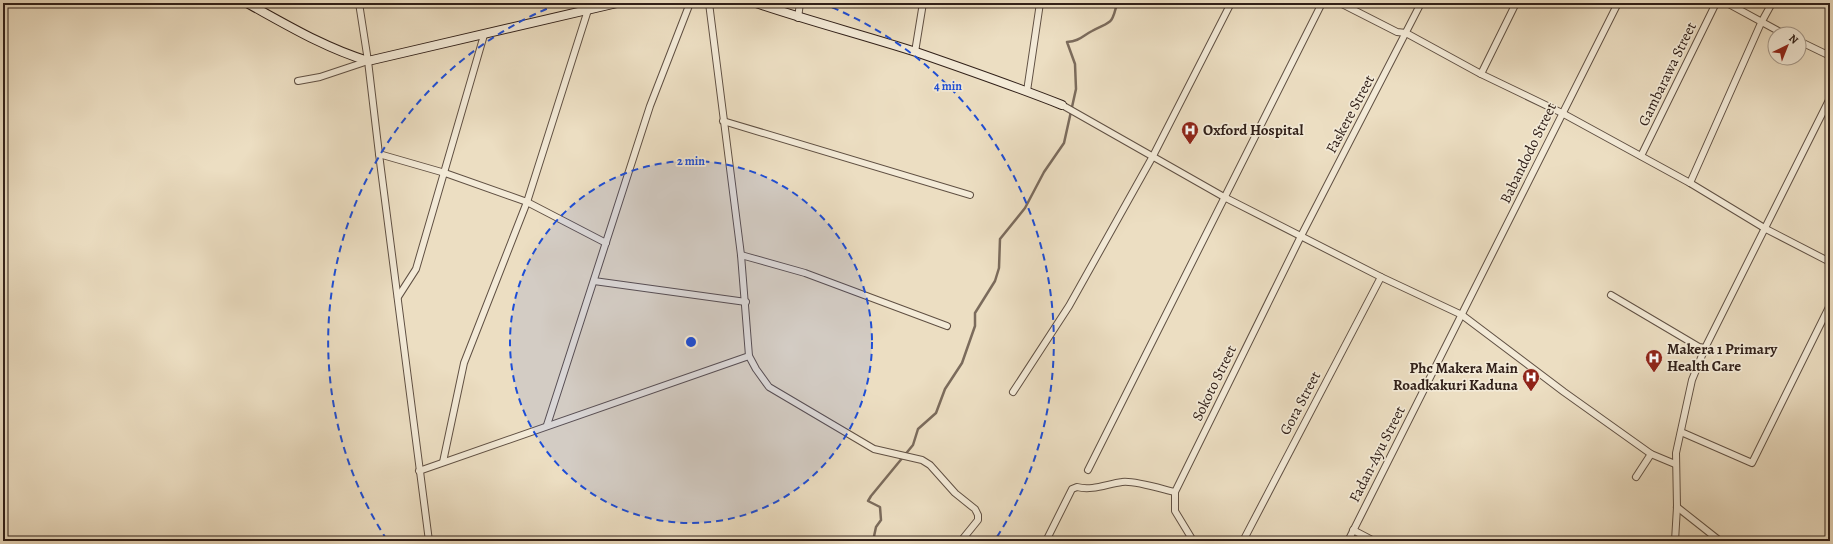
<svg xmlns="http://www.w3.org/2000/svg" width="1833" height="544" viewBox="0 0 1833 544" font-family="Alegreya,serif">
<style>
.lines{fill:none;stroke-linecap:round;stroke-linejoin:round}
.stream{stroke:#7b6b5c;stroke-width:2.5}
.street-casing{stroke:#605043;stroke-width:8}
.secondary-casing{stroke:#312019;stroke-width:10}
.street{stroke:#f3ead7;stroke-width:6}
.secondary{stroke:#f3ead7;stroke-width:8}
.ring{fill:none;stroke:#1d4ed8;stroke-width:2;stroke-dasharray:7 5}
.labels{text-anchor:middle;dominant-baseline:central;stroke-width:3.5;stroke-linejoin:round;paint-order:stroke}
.street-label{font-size:15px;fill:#312019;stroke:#f3ead7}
.poi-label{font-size:15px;font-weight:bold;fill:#312019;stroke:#f3ead7;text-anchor:start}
.centre{fill:#1d4ed8;stroke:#f3ead7;stroke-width:2}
.ring-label{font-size:12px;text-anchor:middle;font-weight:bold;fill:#1d4ed8;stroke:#f3ead7;stroke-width:3.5;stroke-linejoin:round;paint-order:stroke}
</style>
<rect width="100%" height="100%" fill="#ecdec2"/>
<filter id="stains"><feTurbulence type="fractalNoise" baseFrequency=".005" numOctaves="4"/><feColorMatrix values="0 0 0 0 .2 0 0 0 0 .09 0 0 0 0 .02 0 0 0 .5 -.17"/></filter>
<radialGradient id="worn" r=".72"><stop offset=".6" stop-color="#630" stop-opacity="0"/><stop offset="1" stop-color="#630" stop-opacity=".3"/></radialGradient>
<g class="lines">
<!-- stream -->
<path class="stream" d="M873,541l3,-14 5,-7 -1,-13 -12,-6 3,-5 42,-51 5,-16 18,-16 9,-24 17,-26 13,-37v-13l20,-32 4,-13 1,-29 25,-31 19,-36 20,-29 12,-54 -1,-25 -8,-22c13,-1 15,-6 25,-11 18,-10 20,-5 25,-28"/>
<defs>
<g id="street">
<polyline points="359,3 368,61 379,154 429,541"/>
<polyline points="709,3 741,255 749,356 756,369 769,387 874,449 922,460 930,465 955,493 975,509 978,515 978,520 961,541"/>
<polyline points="1340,3 1397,32 1406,33 1481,74 1562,113 1690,183 1766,229 1830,262"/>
<polyline points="1727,3 1784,34"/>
<polyline points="798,18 800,3"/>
<polyline points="1799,41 1830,56"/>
<polyline points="915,52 923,3"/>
<polyline points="1481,74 1516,3"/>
<polyline points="298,81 320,77 368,61"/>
<polyline points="1027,91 1040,3"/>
<polyline points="1062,105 1224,197 1381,277 1462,315 1564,392 1651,454 1675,464"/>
<polyline points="723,121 970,195"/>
<polyline points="379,154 445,173 527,202 606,243"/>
<polyline points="1641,156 1716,3"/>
<polyline points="1690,183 1761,23 1772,3"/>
<polyline points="741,255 805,273 947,326"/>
<polyline points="594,281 746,302"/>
<polyline points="1611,295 1699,347 1705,348"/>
<polyline points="398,297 416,269 484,35"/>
<polyline points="1013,392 1069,306 1153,156 1231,3"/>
<polyline points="547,425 650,106 690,3"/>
<polyline points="1681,432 1752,463 1830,305"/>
<polyline points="443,462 464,363 527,202 588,10"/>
<polyline points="1088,470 1322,3"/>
<polyline points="419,471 749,356"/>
<polyline points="1636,477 1651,454"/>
<polyline points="1677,507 1720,541"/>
<polyline points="1353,530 1374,541"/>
<path d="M1046,541l26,-52 5,-2c15,4 30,-3 45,-5 11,-2 40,7 53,10"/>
<polyline points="1195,541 1192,539 1175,511 1175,492 1301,236 1421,3"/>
<polyline points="1243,541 1381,277"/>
<polyline points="1348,541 1618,3"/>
<polyline points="1675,541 1677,507 1676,453 1692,380 1705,348 1830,98"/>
</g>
<g id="secondary">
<path d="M247,3c40,22 78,45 121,58l249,-58"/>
<path d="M756,3c53,18 107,32 160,49 49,17 98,34 146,53"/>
</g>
</defs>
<!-- street casing -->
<use href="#street" class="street-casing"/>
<!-- secondary casing -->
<use href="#secondary" class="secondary-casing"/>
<!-- street -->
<use href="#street" class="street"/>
<!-- secondary -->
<use href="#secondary" class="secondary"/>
</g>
<!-- distance rings -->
<circle cx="691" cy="342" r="181" fill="#1d4ed8" fill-opacity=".12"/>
<g class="ring">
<circle cx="691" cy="342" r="181"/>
<path d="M387 540A363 363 0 0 1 561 3M821 3A363 363 0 0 1 995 540"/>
</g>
<!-- icons -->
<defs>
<symbol id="hospital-pin" viewBox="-11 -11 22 30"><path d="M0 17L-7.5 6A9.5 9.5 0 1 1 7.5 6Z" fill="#8f2418" stroke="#f3ead7"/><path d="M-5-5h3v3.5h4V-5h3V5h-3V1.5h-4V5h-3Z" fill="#fff"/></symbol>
</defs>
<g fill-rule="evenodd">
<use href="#hospital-pin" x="1180" y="120" width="20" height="27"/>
<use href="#hospital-pin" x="1644" y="348" width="20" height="27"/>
<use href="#hospital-pin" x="1521" y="367" width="20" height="27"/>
</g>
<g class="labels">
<!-- street labels -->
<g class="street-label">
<text transform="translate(1667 74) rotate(-64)">Gambarawa Street</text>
<text transform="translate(1350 114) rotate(-62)">Faskere Street</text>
<text transform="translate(1528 153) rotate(-64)">Babandodo Street</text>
<text transform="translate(1214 383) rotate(-64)">Sokoto Street</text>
<text transform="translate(1300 403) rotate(-62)">Gora Street</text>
<text transform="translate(1377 454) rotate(-63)">Fadan-Ayu Street</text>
</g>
<!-- poi labels -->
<g class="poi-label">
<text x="1203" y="130">Oxford Hospital</text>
<text x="1667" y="349">Makera 1 Primary<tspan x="1667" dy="17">Health Care</tspan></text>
<text x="1518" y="368" text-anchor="end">Phc Makera Main<tspan x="1518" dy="17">Roadkakuri Kaduna</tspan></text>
</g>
</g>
<circle cx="691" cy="342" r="6" class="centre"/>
<g class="ring-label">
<text x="948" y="90">4 min</text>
<text x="691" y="165">2 min</text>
</g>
<!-- margin -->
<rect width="1833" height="544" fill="none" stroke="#ecdec2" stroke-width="16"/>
<rect x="4" y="4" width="1825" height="536" fill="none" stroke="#312019" stroke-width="2"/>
<rect x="8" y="8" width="1817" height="528" fill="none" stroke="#312019"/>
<!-- north arrow -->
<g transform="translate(1787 46) rotate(43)"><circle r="19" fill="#f3ead7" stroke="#a5998b"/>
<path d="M0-3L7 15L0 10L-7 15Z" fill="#8f2418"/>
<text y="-6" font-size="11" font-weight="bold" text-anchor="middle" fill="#312019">N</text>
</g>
<rect width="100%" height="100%" filter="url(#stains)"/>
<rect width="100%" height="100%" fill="url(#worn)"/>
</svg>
